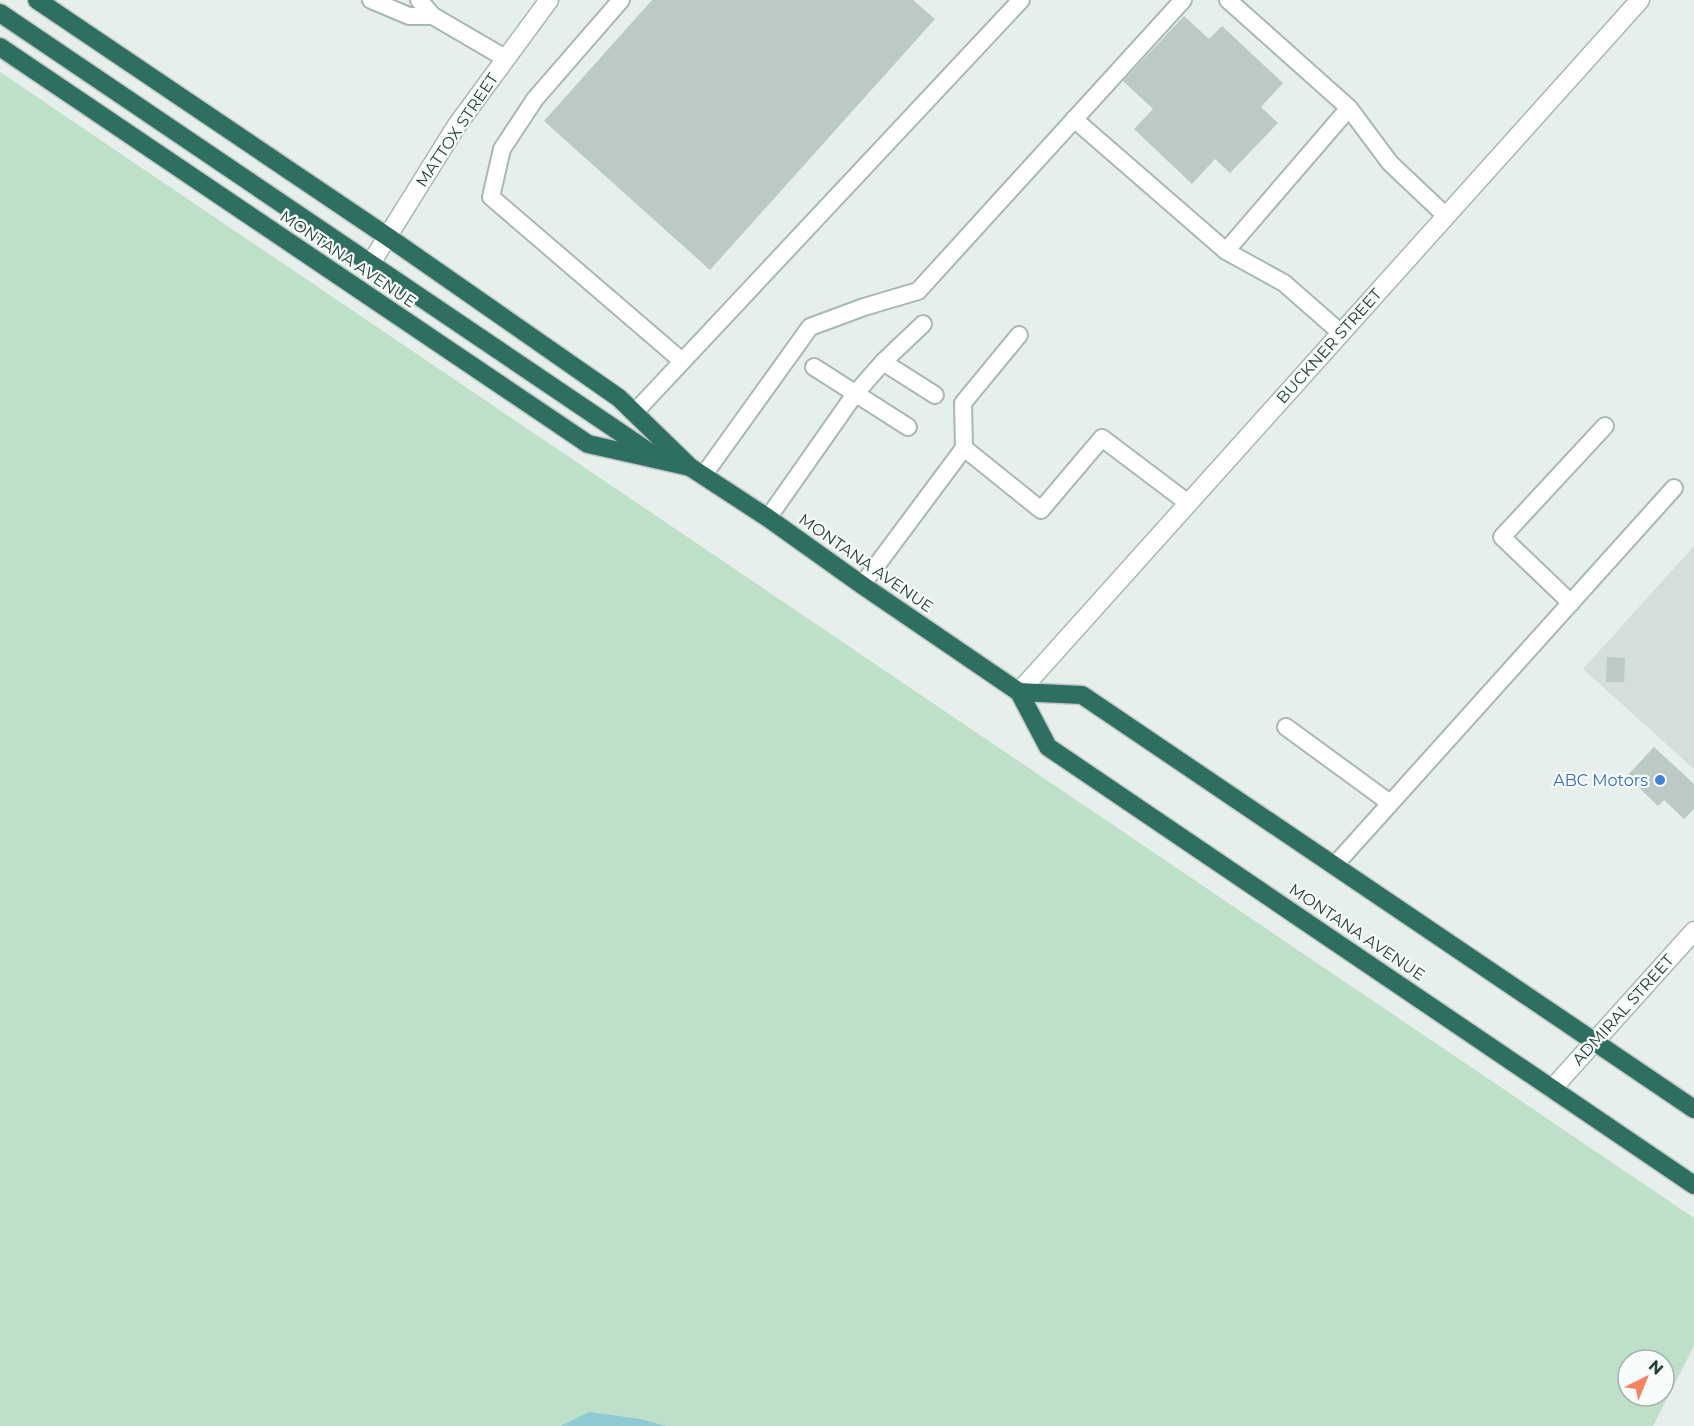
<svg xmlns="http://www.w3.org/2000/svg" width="1694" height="1426" viewBox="0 0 1694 1426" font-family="Montserrat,sans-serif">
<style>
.built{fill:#d4dfda}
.green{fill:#bfe0c8;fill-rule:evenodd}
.water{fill:#8ec9d4}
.building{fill:#bbcac4}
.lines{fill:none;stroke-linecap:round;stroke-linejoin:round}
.lane-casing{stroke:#a8b8b2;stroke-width:20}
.street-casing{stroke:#a8b8b2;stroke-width:21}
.highway-casing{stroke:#c2cac8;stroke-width:21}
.lane{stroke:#fff;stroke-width:16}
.street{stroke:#fff;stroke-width:18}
.highway{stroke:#2f6f62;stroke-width:18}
.shop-dot{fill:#3f7fe0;stroke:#f7fbf9;stroke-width:2}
.labels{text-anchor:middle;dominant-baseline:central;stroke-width:4.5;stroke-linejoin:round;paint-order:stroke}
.street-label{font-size:16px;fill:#24423a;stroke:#f7fbf9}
.shop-label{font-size:16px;fill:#366cbe;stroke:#f7fbf9;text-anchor:end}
</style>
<rect width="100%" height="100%" fill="#e6efeb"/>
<!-- built -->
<polygon class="built" points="1694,546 1694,769 1583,669"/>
<!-- green -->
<path class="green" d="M0,72l1694,1146v128l-41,80h-1653zM1628,1360h36v36h-36z"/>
<!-- water -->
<polygon class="water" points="589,1412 640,1419 666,1426 561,1426"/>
<!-- building -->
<g class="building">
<polygon points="652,0 913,0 935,19 710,270 544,121"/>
<polygon points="1184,16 1209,39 1222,26 1283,83 1261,107 1278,123 1230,173 1215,159 1192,184 1134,129 1153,109 1123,81"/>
<polygon points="1607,657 1625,658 1624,682 1606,682"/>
<polygon points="1654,747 1694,784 1694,809 1684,819 1664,800 1658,806 1627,776"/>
</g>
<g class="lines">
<defs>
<g id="lane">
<polyline points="371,0 409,16 433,16"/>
<polyline points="419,0 433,16 505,58"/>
<polyline points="621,0 535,99 502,149 491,197 682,361"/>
<polyline points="1228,0 1349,108 1390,163 1446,216"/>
<polyline points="1074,119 1226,251 1284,283 1341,333"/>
<polyline points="1226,251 1349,108"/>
<polyline points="883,362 935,395"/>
<polyline points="814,367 908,427"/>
<polyline points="634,413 1021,0"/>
<polyline points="964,448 963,403 1019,335"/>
<polyline points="703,476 810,327 864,307 918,291 1183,0"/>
<polyline points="768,518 855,394 883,362 923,324"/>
<polyline points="862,585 964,448 1041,510 1102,438 1188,503"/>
<polyline points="1571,603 1502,537 1605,426"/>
<polyline points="1286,727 1390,803"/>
<polyline points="1334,866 1674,488"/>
</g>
<g id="street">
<polyline points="371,263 457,125 549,0"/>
<polyline points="1019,692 1640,0"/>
<polyline points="1552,1089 1694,931"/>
</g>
<g id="highway">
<polyline points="37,0 388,237 619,398 690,467 768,518 862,585 1019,692 1048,747 1694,1185"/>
<polyline points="0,13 655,456"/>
<polyline points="0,47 588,444 690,467"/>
<polyline points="1019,692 1082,695 1694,1109"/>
</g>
</defs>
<!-- lane casing -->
<use href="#lane" class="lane-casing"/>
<!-- street casing -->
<use href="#street" class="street-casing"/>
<!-- highway casing -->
<use href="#highway" class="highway-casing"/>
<!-- lane -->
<use href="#lane" class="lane"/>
<!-- street -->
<use href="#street" class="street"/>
<!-- highway -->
<use href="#highway" class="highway"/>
</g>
<!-- markers -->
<circle class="shop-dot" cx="1660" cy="780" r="6"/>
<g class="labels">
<!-- street labels -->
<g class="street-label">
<text transform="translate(457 130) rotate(-56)">MATTOX STREET</text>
<text transform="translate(348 259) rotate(34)">MONTANA AVENUE</text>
<text transform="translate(1329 346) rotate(-48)">BUCKNER STREET</text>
<text transform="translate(866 563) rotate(35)">MONTANA AVENUE</text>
<text transform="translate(1357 932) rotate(34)">MONTANA AVENUE</text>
<text transform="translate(1623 1010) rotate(-48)">ADMIRAL STREET</text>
</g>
<!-- shop labels -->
<g class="shop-label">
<text x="1648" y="780">ABC Motors</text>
</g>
</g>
<!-- north arrow -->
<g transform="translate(1646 1378) rotate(43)"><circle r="28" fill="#f7fbf9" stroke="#a3b1ad" stroke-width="1.5"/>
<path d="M0-4.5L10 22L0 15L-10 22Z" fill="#f4845f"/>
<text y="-9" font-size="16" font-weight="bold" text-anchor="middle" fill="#24423a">N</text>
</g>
</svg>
